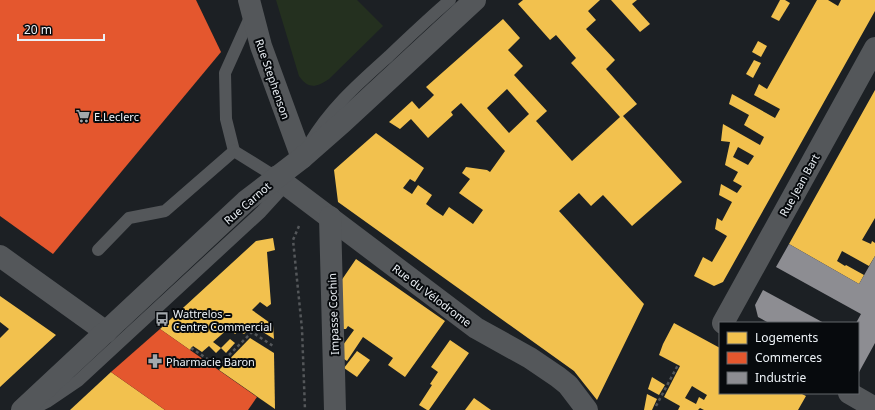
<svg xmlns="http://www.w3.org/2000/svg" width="875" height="410" viewBox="0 0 875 410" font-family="'Noto Sans',sans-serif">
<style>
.green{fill:#24301f}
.homes{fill:#f2c14e;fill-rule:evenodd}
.shops{fill:#e4572e}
.industry{fill:#8d8d92}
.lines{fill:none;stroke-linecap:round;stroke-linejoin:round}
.path{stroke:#54575a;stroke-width:2.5;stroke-dasharray:3 3;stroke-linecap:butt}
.lane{stroke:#54575a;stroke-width:12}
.street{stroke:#54575a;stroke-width:22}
.secondary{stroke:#54575a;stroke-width:22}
.labels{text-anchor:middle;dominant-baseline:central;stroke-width:4;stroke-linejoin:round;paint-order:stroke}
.street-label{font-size:11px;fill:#ecf1f6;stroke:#070a0d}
.poi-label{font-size:11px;fill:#ecf1f6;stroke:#070a0d;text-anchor:start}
</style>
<rect width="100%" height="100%" fill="#1c2024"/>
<!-- green -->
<path class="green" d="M276,0h81l26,26 -54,53c-13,9 -21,10 -30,-3z"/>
<!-- homes -->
<g class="homes">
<path d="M523,0h77l-12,11 8,9 -10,9 29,31 -9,9 31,35 -14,12 59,66 -50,44 -29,-31 -12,11 -12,-13 -20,18 85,93 -47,96 -23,-29 -236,-169 -4,-32 42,-37 48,35 -9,14 -5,-3 -7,9 9,6 6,-9 14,10 -6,9 8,6 9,6 6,-9 24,17 10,-14 -24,-17 11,-14 -8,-6 4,-6 21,3 3,2 15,-21 -44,-48 -10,9 2,3 -25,23 -17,-19 -11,10 -11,-7 23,-21 7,8 11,-10 4,-4 -8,-8 77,-68 17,19 -12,12 15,16 -9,9 33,36 -11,10 36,40 48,-44 -49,-54 5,-5 -20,-23 -6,5 -32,-36zM507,89l22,25 -20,19 -22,-25z"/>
<polygon points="611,0 637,0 632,4 650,24 640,32"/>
<polygon points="780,0 785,0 790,3 779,21 771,17"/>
<path d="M817,0h11l10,6 3,-6h34v11l-152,271 -9,4 -20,-10 9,-19 9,5 15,-26 -12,-7 2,-11 5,3 10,-19 -13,-7 2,-11 16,9 5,-7 -9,-5 5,-9 -13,-7 5,-23 -9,-1 2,-17 37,21 4,-8 -20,-12 5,-10 -20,-11 3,-10 43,24 5,-9 -26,-14 5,-11 8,5zM738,147l16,9 -6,9 -15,-8z"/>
<polygon points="758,41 767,46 761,57 752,52"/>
<polygon points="754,60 761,63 753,78 746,74"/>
<polygon points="875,90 875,218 862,240 871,244 872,241 875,243 875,256 869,266 842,251 837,261 845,266 846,265 864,275 859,284 789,244"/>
<polygon points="273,238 275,250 267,252 271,304 267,307 260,302 252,310 273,325 274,339 253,326 244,334 239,331 235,334 229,328 213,342 221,348 216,353 209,346 202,352 193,346 190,350 160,329 256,241"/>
<polygon points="356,259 445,321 405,377 388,365 393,358 363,337 347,361 344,359 343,345 354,330 348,326 346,329 342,329 341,281"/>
<polygon points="0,296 56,335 0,387 0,338 9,329 0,322"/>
<path d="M674,323l46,25v45h80l6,3 -8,14h-94l-4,-2 -2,2h-20l2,-4 -16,-9 16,-31 -21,-11 4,-11zM692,386l15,9 -3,5 -5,-3 -3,7 -11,-6z"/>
<polygon points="250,338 274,353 275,409 219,370"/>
<polygon points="230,339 235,343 226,353 221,348"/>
<polygon points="450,340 469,353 429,410 427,410 419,405 432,385 430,384 438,372 431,367"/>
<polygon points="357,351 370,360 357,377 344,368"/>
<polygon points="111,372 165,410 70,410"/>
<polygon points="652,377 665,385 659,395 648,389"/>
<polygon points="647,394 657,399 652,410 644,410"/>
<polygon points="474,398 491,410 465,410"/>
</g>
<!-- shops -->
<g class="shops">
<polygon points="0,0 196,0 221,52 53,254 0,216"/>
<polygon points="160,329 257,397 248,410 165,410 111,372"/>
</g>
<!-- industry -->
<g class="industry">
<polygon points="789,244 859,284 875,256 875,343 858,374 858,323 856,323 861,314 776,267"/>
<polygon points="763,290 824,323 769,323 758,317 755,305"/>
</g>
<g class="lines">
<!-- path -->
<g class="path">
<polyline points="299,226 293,240 302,329 305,410"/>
<polyline points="191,348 218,366 252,332 273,346"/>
<polyline points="656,406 678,365"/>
</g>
<!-- lane -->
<g class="lane">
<path d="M309,144c21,-36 50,-61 80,-88 20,-19 40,-38 61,-56"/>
<polyline points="234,151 226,119 225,73 252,13"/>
<polyline points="98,250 129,218 165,211 234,151 276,177"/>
<polyline points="33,409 47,402 78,381 261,212 282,189 288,180"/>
</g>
<!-- street -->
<g class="street">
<polyline points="249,0 261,46 302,158"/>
<polyline points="276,177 476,328 530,358 558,377 568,385 587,410"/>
<polyline points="330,217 335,410"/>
<polyline points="0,256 106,332"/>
<polyline points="723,323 875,48"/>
<polyline points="849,393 875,408"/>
</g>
<!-- secondary -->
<polyline class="secondary" points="22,410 246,201 302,158 343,122 475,0"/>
</g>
<!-- icons -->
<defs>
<symbol id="supermarket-bare" viewBox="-9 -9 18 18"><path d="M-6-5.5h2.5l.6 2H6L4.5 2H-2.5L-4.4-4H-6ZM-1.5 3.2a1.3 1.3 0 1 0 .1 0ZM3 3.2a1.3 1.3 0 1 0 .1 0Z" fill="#a3a8ac" stroke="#070a0d" stroke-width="2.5" paint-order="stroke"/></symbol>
<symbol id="bus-bare" viewBox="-9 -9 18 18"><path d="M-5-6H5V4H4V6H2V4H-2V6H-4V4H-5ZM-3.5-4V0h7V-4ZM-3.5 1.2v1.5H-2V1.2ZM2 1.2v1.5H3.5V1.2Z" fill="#a3a8ac" stroke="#070a0d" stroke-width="2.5" paint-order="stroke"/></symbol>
<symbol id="pharmacy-bare" viewBox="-9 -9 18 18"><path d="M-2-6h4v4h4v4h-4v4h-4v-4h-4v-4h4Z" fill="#a3a8ac" stroke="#070a0d" stroke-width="2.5" paint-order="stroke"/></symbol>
</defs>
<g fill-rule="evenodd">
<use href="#supermarket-bare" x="73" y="106" width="20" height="20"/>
<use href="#bus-bare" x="152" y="309" width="20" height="20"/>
<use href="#pharmacy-bare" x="145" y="351" width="20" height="20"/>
</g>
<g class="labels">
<!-- street labels -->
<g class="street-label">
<text transform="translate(273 79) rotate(71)">Rue Stephenson</text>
<text transform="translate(799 185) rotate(-61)">Rue Jean Bart</text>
<text transform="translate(247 203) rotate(-41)">Rue Carnot</text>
<text transform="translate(432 295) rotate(37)">Rue du Vélodrome</text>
<text transform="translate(333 314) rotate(-92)">Impasse Cochin</text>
</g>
<!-- poi labels -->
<g class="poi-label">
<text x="94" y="116">E.Leclerc</text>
<text x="173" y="313">Wattrelos –<tspan x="173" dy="13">Centre Commercial</tspan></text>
<text x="166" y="361">Pharmacie Baron</text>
</g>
</g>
<!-- legend -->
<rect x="719" y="322" width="140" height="72" fill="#070a0d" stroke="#63666a"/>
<rect x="727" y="332" width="20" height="12" fill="#f2c14e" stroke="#63666a"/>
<text x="755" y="342" font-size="12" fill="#ecf1f6">Logements</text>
<rect x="727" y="352" width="20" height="12" fill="#e4572e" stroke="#63666a"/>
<text x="755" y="362" font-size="12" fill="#ecf1f6">Commerces</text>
<rect x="727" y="372" width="20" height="12" fill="#8d8d92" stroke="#63666a"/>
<text x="755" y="382" font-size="12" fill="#ecf1f6">Industrie</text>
<!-- scale -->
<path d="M18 34v6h86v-6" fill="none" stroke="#ecf1f6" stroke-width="2"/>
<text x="24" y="34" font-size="12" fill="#ecf1f6" stroke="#070a0d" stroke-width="3" paint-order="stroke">20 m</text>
</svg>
